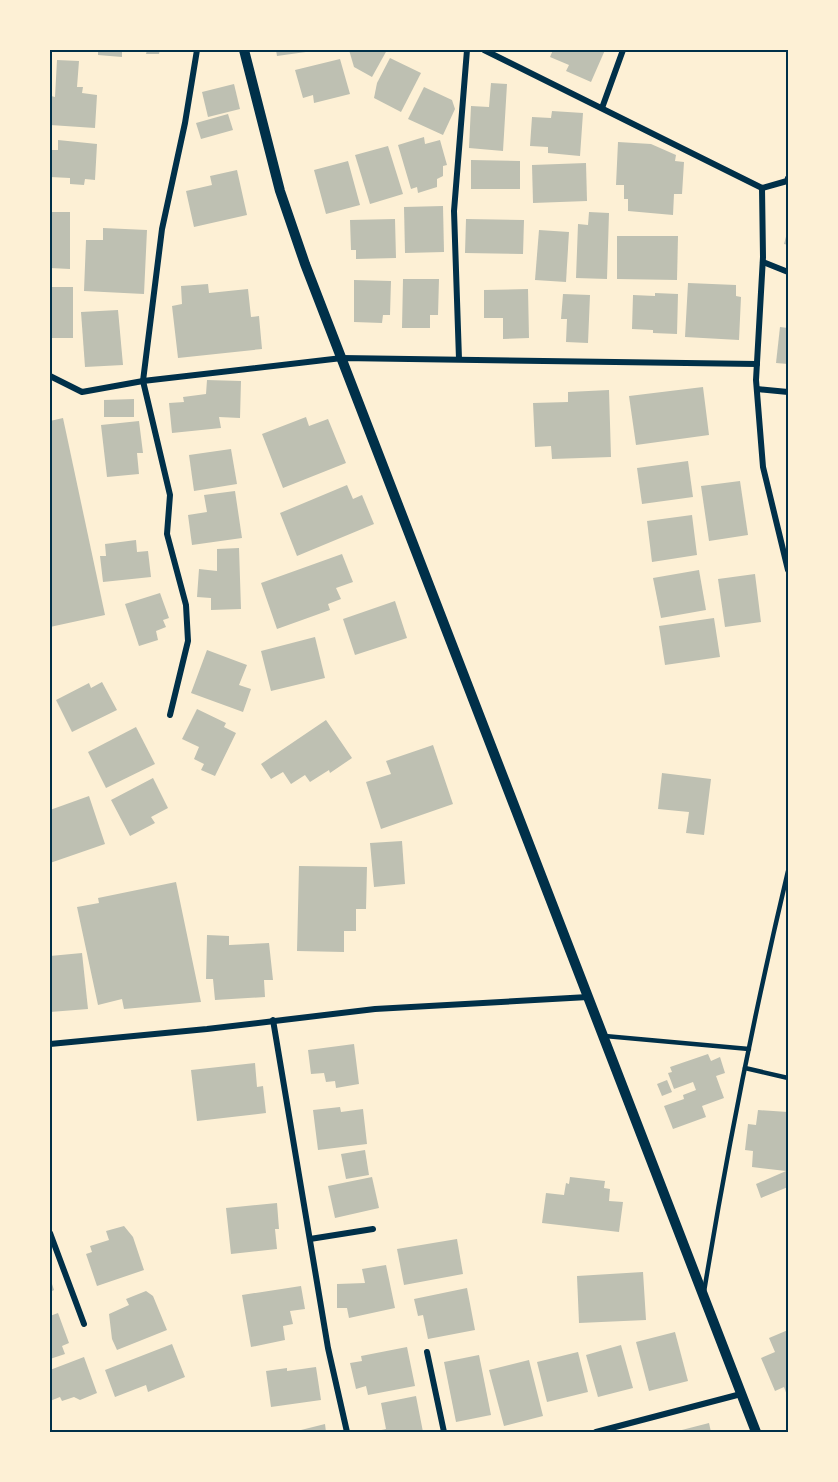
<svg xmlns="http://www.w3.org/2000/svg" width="838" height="1482" viewBox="0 0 838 1482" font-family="'Roboto Condensed',sans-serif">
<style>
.building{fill:#bec0b2}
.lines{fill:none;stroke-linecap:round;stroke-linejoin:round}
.service{stroke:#003049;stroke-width:4.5}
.minor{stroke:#003049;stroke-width:6}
.tertiary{stroke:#003049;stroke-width:10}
.neatline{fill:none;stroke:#003049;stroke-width:2}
</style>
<rect width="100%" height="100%" fill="#fdf0d5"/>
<!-- building -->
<g class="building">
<polygon points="98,50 122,50 122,57 98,55"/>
<polygon points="147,50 160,50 159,54 146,54"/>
<polygon points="276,50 313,50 313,51 277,56"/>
<polygon points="349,50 387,50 372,77 354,67"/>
<polygon points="553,50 605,50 591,82 566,71 569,65 550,57"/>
<polygon points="390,58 421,73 401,112 374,98 377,83"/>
<polygon points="340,59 350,94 314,103 313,95 303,98 295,70"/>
<polygon points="57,60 79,61 77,87 83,87 82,93 97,95 95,128 50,125 51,96 55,97"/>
<polygon points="491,83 507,84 503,151 469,148 471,106 489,107"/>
<polygon points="234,84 240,109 208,117 202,92"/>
<polygon points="424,87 452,100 455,109 443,135 408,119"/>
<polygon points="552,111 583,113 580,156 548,153 548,147 530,146 532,117 551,118"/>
<polygon points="228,114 233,130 201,139 196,123"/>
<polygon points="424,137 425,144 440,140 447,165 443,166 443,176 437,179 437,187 418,193 417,187 411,189 398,145"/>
<polygon points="58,140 97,144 95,180 85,179 84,185 70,184 70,178 50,177 52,150 58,150"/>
<polygon points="618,142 651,144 676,155 675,161 684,162 682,194 674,194 673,215 628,211 628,199 624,199 624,185 616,185"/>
<polygon points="388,146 403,194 370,204 355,155"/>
<polygon points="471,160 520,161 520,189 471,189"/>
<polygon points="348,161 360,205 326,214 314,170"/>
<polygon points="586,163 587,201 533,203 532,165"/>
<polygon points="237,170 247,215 194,227 186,191 212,185 210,176"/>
<polygon points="443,206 444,252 405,253 404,207"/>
<polygon points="50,212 70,212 70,269 50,268"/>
<polygon points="589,212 609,213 607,279 576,278 578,224 588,225"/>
<polygon points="395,219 396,258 356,259 356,250 351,250 350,220"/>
<polygon points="466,219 524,220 523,254 465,253"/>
<polygon points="103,228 147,230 144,294 84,291 86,240 103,240"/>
<polygon points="788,229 788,245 784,244"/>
<polygon points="539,230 569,232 566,282 535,280"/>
<polygon points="617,236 678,236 677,280 617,279"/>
<polygon points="403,279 439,279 438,315 430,315 430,328 402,328"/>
<polygon points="354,280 391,281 390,315 383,315 382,323 354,322"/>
<polygon points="688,283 736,285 736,296 741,297 739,340 685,337"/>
<polygon points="208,284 209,293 248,289 251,317 259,316 262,349 178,358 172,306 182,304 181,286"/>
<rect x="50" y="287" width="23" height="51"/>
<polygon points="528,289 529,338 503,339 503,318 484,318 484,290"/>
<polygon points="655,293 678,294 677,334 653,333 653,330 632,329 633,295 655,296"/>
<polygon points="563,294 590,295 588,343 566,342 567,319 561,319"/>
<polygon points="118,310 123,365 85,367 81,312"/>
<polygon points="780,327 788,328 788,364 776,363"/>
<polygon points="207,380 241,381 240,418 219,417 221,428 172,433 169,403 184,402 183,397 206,394"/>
<polygon points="703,387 709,435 636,445 629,396"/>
<polygon points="609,390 611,457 552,459 551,446 535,447 533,403 568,402 568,392"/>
<polygon points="134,399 134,417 104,417 104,400"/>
<polygon points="306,417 309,426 328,419 346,463 283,488 262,434"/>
<polygon points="63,418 105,615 50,627 50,421"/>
<polygon points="139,421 143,453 137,453 139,474 107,477 101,425"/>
<polygon points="231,449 237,484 194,491 189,455"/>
<polygon points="688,461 693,497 642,504 637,468"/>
<polygon points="740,481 748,535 709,541 701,486"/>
<polygon points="347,485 353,499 362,495 374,524 297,556 280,513"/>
<polygon points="235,491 242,538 192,545 188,515 207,512 204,495"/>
<polygon points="692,515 697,555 652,562 647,521"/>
<polygon points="136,540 137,552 148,551 151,577 103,582 100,556 106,556 105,544"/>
<polygon points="239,548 241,609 211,610 211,598 197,597 199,569 217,571 217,549"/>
<polygon points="342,554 353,582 336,588 341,599 328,604 330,610 277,629 261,583"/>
<polygon points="699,570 706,610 661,618 653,578"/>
<polygon points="755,574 761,622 725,627 718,579"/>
<polygon points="160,593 169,618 163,620 166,627 156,631 158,640 139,646 125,604"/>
<polygon points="395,601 407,638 355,655 343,619"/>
<polygon points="714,618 720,657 665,665 659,626"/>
<polygon points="315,637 325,678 271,691 261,651"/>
<polygon points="207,650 247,665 239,685 251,689 243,712 191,693"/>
<polygon points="102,682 117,710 72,732 56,700 89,683 91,688"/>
<polygon points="197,709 226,723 224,727 236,733 215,776 201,770 204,764 194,759 199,747 182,739"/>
<polygon points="326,720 352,758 330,773 329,770 310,782 305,775 291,784 283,772 271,779 261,764"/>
<polygon points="136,727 155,764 106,788 88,752"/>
<polygon points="433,745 453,804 381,829 366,782 391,774 386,761"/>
<polygon points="662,773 711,779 704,835 686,833 689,812 658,809"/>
<polygon points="153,778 168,808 151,817 155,823 130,836 111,800"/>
<polygon points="89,796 105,844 50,863 50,810"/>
<polygon points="402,841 405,884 374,887 370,843"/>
<polygon points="299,866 367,867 366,909 356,909 356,931 344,931 344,952 297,951"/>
<polygon points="176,882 201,1002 124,1009 122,999 98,1005 77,907 99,903 98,898"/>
<polygon points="207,935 229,936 229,945 269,943 273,980 264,980 265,997 215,1000 213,979 206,979"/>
<polygon points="82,953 88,1009 50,1012 50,956"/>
<polygon points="354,1044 359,1084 336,1088 335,1081 326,1082 324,1073 311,1074 308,1050"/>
<polygon points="708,1054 711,1061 720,1057 725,1073 716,1076 724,1098 702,1106 706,1117 673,1129 664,1106 684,1099 683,1095 696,1090 693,1082 674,1089 668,1073 672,1072 670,1067"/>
<polygon points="255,1063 257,1087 263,1086 266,1113 197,1121 191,1070"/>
<polygon points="667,1080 672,1092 662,1096 657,1084"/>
<polygon points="340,1107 341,1112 363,1109 367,1144 318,1150 313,1110"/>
<polygon points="758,1110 788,1112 788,1187 761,1198 756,1184 786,1171 752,1167 753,1151 745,1150 748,1124 756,1125"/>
<polygon points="365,1150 369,1175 346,1179 341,1154"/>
<polygon points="372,1177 379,1208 335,1218 328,1186"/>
<polygon points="570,1177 605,1181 604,1188 610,1189 609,1201 623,1202 619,1232 542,1223 546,1193 564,1195 566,1183 569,1184"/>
<polygon points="277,1203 279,1229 275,1229 277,1249 231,1254 226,1208"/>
<polygon points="124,1226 133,1237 144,1270 97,1286 86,1254 92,1252 90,1246 109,1240 106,1231"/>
<polygon points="457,1239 463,1274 404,1285 397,1249"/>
<polygon points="386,1265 395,1308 349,1318 347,1308 337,1308 337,1284 365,1283 362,1269"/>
<polygon points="643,1272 646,1320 579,1323 577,1276"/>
<polygon points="50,1278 54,1290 50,1292"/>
<polygon points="301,1286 305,1309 290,1311 293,1324 283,1326 285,1340 251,1347 242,1295"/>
<polygon points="467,1288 475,1330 428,1339 423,1315 418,1316 414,1299"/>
<polygon points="146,1291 153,1296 167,1330 117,1350 112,1339 109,1314 129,1305 126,1299"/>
<polygon points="58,1313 69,1343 62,1346 65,1354 50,1359 50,1316"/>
<polygon points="788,1330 788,1398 784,1387 775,1391 761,1358 775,1352 769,1338"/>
<polygon points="675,1332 688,1381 649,1391 636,1342"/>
<polygon points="172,1344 185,1377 148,1392 146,1385 115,1397 105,1370"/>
<polygon points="621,1345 633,1388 598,1397 586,1355"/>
<polygon points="407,1347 415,1386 368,1395 366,1386 356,1389 350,1363 362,1361 361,1356"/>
<polygon points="578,1352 588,1392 547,1402 537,1362"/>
<polygon points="479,1355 491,1415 456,1422 444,1362"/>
<polygon points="84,1357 97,1393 80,1400 74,1397 62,1401 60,1397 50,1401 50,1370"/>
<polygon points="529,1360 543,1416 504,1426 489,1370"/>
<polygon points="316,1367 321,1400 271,1407 266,1371 287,1368 287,1371"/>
<polygon points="416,1396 423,1432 372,1432 386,1429 381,1403"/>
<polygon points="709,1423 711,1432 674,1432"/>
<polygon points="325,1424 326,1432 293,1432"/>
</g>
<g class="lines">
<!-- service -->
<g class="service">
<polyline points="605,1036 749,1049"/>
<polyline points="745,1068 788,1078"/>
<path d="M704,1292c23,-141 51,-282 84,-421"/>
</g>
<!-- minor -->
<g class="minor">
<polyline points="484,50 762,188 787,181 788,178"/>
<polyline points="602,108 623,50"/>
<polyline points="762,188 763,257 756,380 763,467 788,570"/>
<polyline points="763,262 788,272"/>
<polyline points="459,359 454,211 467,50"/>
<polyline points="50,376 82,392 143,381 342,358 757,364"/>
<polyline points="757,389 788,392"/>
<polyline points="170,715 188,641 186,605 167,534 170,495 143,381 162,229 185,123 197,50"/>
<polyline points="273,1020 328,1348 347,1432"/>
<polyline points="50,1044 207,1029 375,1009 588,997"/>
<polyline points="50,1233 84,1324"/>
<polyline points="310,1239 373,1229"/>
<polyline points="427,1352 444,1432"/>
<polyline points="596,1432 741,1394"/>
</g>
<!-- tertiary -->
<polyline class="tertiary" points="244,50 280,191 305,264 756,1432"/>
</g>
<!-- border -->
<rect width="838" height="1482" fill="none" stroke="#fdf0d5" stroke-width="102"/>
<rect x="51" y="51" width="736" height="1380" class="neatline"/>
</svg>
